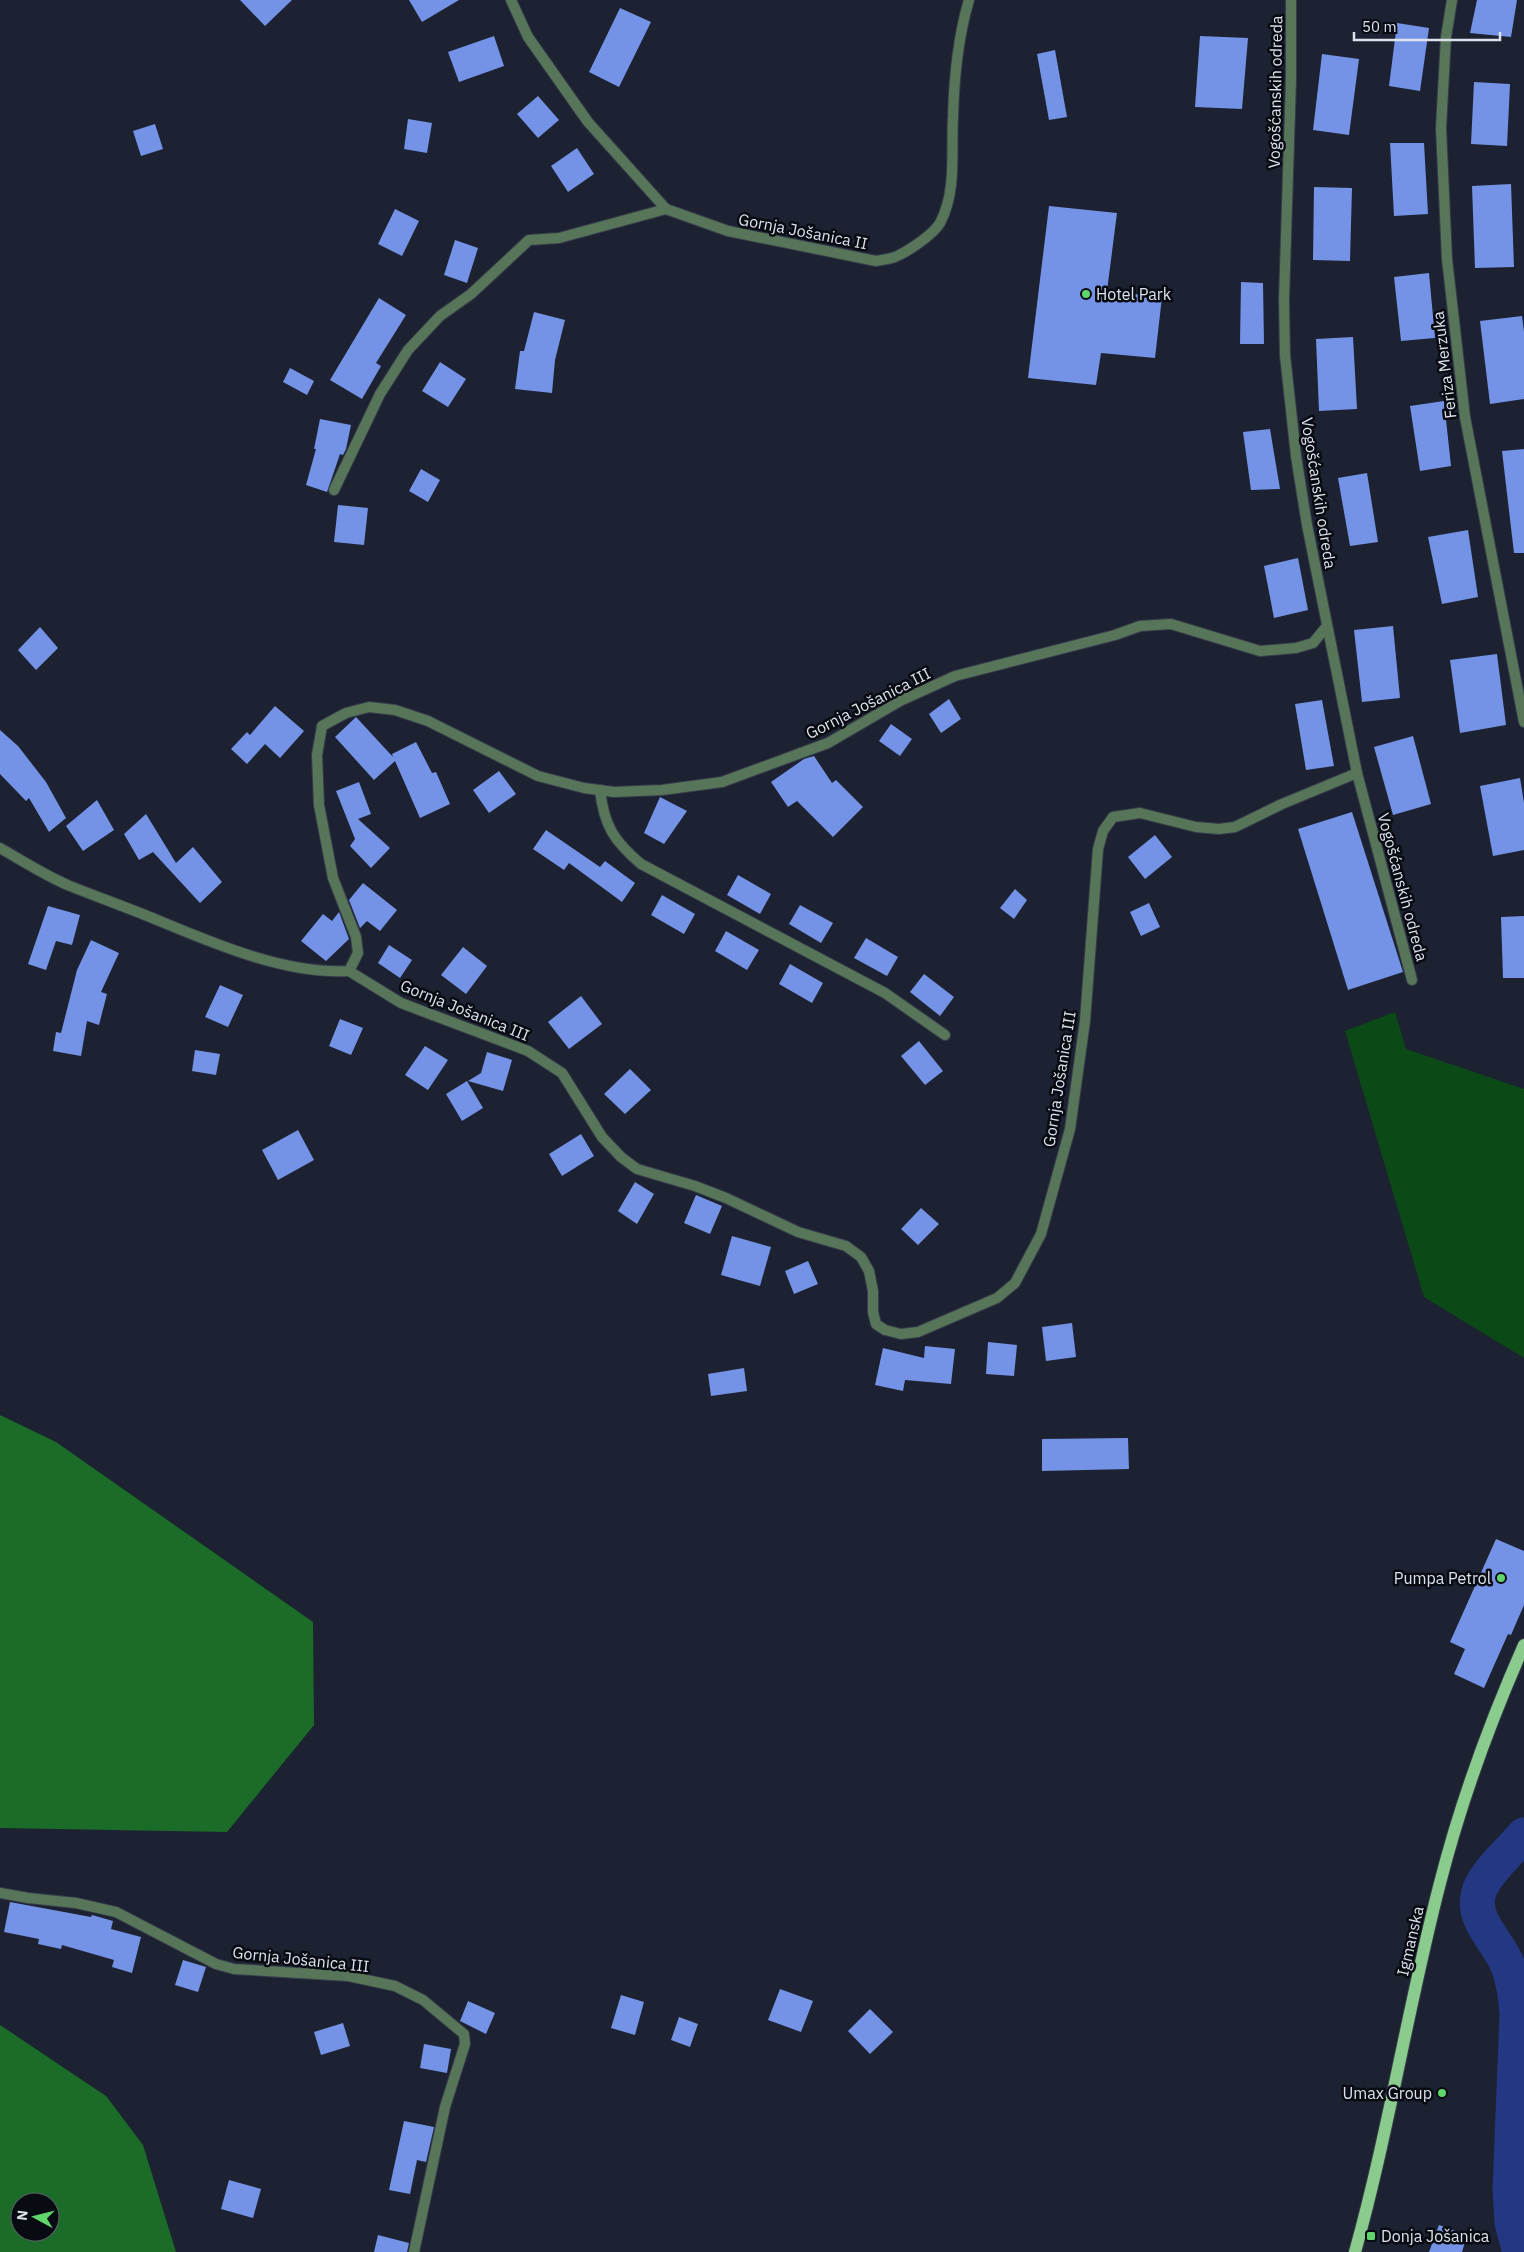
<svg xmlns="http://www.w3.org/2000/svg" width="1524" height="2252" viewBox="0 0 1524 2252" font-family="'IBM Plex Sans',sans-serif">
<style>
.green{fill:#0b4a17}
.forest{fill:#1b6c28;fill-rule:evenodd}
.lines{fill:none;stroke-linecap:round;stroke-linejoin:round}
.river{stroke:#233782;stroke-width:35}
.building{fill:#7593e6}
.street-casing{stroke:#373d4b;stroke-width:12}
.primary-casing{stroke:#373d4b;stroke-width:14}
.street{stroke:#577659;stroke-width:10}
.primary{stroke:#8acb8e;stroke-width:12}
.poi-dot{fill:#5fd56b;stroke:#090b12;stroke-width:2}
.labels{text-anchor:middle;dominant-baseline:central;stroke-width:5;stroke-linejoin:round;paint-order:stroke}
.street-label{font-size:16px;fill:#dce1ec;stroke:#090b12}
.poi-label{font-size:16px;fill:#dce1ec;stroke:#090b12;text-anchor:start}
</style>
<rect width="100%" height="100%" fill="#1c2231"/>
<!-- green -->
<polygon class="green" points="1395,1012 1406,1049 1524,1089 1524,1358 1424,1297 1345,1031"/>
<!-- forest -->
<g class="forest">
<polygon points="0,1415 56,1442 313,1622 314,1725 227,1832 0,1828"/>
<path d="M0,2025l106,71 37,49 33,107h-176zM20,2202h30v30h-30z"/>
</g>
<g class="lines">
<!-- river -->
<path class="river" d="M1520,2252l-8,-29 -2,-34 7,-174c-1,-17 -3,-33 -9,-49 -9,-25 -40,-47 -28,-77 7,-18 31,-39 44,-54"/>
</g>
<!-- building -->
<g class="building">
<polygon points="240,0 292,0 265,26"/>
<polygon points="409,0 459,0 422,22"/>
<polygon points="1477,0 1517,0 1511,37 1470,33"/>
<polygon points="620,8 651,22 619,87 589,72"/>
<polygon points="1397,23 1429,28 1420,91 1389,86"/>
<polygon points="494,36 504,66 459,82 448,52"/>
<polygon points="1200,36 1248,38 1242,109 1195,107"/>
<polygon points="1055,50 1067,117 1049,120 1037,54"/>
<polygon points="1322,54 1359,59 1349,135 1313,130"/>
<polygon points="1474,82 1510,84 1507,146 1471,144"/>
<polygon points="538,96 559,120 538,138 517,114"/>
<polygon points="408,119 432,123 427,153 404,149"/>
<polygon points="155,124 163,149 141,156 133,131"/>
<polygon points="1390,143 1424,143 1428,214 1394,216"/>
<polygon points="577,148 594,174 568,192 551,166"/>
<polygon points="1511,184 1514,267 1475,268 1472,186"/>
<polygon points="1314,187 1352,188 1350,261 1313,260"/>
<polygon points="1049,206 1117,213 1107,291 1162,297 1155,358 1101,353 1096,385 1028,378"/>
<polygon points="395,209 419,221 402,256 378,244"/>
<polygon points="455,240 478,248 467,283 444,275"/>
<polygon points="1429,273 1435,338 1401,341 1394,277"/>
<polygon points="1241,282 1263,283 1264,344 1240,344"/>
<polygon points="379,298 406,315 376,363 381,366 362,399 330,380"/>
<polygon points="534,312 565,320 555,360 552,393 515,389 520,351 524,351"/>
<polygon points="1522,316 1524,332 1524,399 1490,404 1480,321"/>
<polygon points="1353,337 1357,409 1319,411 1316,339"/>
<polygon points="440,362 466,379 448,407 422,391"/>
<polygon points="290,368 314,381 307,395 283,382"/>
<polygon points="1444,401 1451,466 1420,471 1410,406"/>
<polygon points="320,419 351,425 346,449 343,455 340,454 327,492 306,485 316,449 314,449"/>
<polygon points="1270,429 1280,489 1251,490 1243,432"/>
<polygon points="1524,449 1524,553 1514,553 1502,451"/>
<polygon points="421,469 440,480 428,502 409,491"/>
<polygon points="1367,473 1378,542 1350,546 1338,478"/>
<polygon points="338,505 368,508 364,545 334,542"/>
<polygon points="1468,530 1478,597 1442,604 1428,537"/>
<polygon points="1298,558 1308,610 1274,618 1264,566"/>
<polygon points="1393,626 1400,698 1362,702 1354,630"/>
<polygon points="40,627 58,648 36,670 18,650"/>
<polygon points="1497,654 1506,725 1460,733 1450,660"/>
<polygon points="949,699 961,719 941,733 929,714"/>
<polygon points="1322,700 1334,766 1306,770 1295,704"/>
<polygon points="275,706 304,731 280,758 265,744 247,764 231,749 247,732 250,735"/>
<polygon points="356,717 393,757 392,754 416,742 432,773 436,772 450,804 420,818 395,761 374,780 335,737"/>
<polygon points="891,724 912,739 900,756 879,741"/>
<polygon points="0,730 18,746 46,782 66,818 49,832 29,798 26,801 0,774"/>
<polygon points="1413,736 1431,804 1393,815 1374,747"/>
<polygon points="814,756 832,783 836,780 863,807 833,837 797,801 788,807 771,782 804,759"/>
<polygon points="499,771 516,794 489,813 473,790"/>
<polygon points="1520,778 1524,803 1524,850 1493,856 1480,786"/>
<polygon points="359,782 371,814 358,819 390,848 371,868 350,846 355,839 336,791"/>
<polygon points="660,797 687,811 664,844 644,833"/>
<polygon points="97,800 114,830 83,851 66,826"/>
<polygon points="1352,812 1403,972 1348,990 1298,829"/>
<polygon points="146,814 176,863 193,847 222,882 200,903 153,852 139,860 124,834"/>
<polygon points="546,830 600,867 605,861 635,883 622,902 569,863 564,870 533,849"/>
<polygon points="1155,835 1172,857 1145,879 1128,857"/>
<polygon points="738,875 771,894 760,914 727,895"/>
<polygon points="363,883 397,910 380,931 367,921 360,928 349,900"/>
<polygon points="1015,889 1027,900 1014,919 1000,908"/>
<polygon points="662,895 695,914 684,934 651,915"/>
<polygon points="1149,903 1160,927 1141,936 1130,912"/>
<polygon points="800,905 833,923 821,943 789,924"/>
<polygon points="48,906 80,915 72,945 56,941 46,970 28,964"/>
<polygon points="339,912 349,939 326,961 301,941 323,914 332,921"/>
<polygon points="1524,916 1524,978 1503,978 1501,917"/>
<polygon points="726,931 759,950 747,970 715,951"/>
<polygon points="866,938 898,957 887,976 854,958"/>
<polygon points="91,940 119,953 101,992 107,994 99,1025 87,1021 81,1056 53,1051 56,1032 61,1033 77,970"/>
<polygon points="389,945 412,960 400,978 378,963"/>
<polygon points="463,947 487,966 466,994 441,975"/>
<polygon points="790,964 823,983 812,1003 779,984"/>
<polygon points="924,974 954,997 940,1016 910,992"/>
<polygon points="220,985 243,995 228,1027 205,1017"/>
<polygon points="581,996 602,1024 569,1049 548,1022"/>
<polygon points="340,1019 363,1028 351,1055 329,1046"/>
<polygon points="919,1041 943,1071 925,1085 901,1056"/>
<polygon points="425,1046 448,1060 428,1090 405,1075"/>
<polygon points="195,1050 220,1054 216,1075 192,1071"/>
<polygon points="487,1052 512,1060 503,1091 468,1081 481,1073"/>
<polygon points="630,1069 651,1090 625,1114 604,1094"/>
<polygon points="467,1081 483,1108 462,1121 446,1094"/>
<polygon points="298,1130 314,1160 278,1180 262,1150"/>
<polygon points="581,1134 594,1156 562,1176 549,1154"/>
<polygon points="635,1182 654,1194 637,1224 618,1211"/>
<polygon points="696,1195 722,1206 710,1234 684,1223"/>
<polygon points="921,1208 939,1224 918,1245 901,1229"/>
<polygon points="732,1236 771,1247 760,1286 721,1275"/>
<polygon points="808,1261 818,1284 794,1294 785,1271"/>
<polygon points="1072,1323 1076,1357 1046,1361 1042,1327"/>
<polygon points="988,1342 1017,1345 1014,1376 986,1374"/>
<polygon points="925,1346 955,1349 951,1384 905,1380 903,1391 875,1385 883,1348 924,1358"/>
<polygon points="744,1368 747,1391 711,1396 708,1374"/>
<polygon points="1128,1438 1129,1469 1042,1471 1042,1439"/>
<polygon points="1496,1539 1524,1551 1524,1605 1511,1635 1508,1634 1484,1688 1454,1674 1465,1649 1450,1642"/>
<polygon points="10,1902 91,1917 92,1915 113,1921 111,1929 141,1937 132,1973 112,1967 114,1960 62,1945 61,1949 38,1944 39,1939 4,1932"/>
<polygon points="183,1960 206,1967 198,1992 175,1985"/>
<polygon points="780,1989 813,2001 801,2032 768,2020"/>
<polygon points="621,1995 644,2002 635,2035 611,2028"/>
<polygon points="468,2001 495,2013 486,2034 460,2021"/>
<polygon points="870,2009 893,2032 870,2054 848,2031"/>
<polygon points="679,2017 698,2024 690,2047 671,2040"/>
<polygon points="343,2023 350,2046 321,2055 314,2032"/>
<polygon points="424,2044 451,2049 447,2073 420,2068"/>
<polygon points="404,2121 434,2127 426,2162 417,2160 410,2194 389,2190"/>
<polygon points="229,2180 261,2189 253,2218 221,2209"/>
<polygon points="1439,2225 1467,2235 1462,2252 1429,2252"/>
<polygon points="378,2235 409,2243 407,2252 374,2252"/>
</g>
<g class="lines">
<defs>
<g id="street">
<path d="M511,0l17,37 60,85 78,87 62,22 148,30c6,-1 13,-2 19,-4 12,-5 38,-22 45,-34 17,-32 11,-71 13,-106 1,-38 5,-80 16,-117"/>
<polyline points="1291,0 1291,79 1284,300 1285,355 1296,456 1307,525 1357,773 1412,980"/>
<polyline points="1452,0 1446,37 1441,128 1447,259 1465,417 1524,722"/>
<polyline points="334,490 380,394 408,350 440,316 471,294 529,240 559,238 666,209"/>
<path d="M600,790c4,36 14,51 41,74l244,129 60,42"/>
<path d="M0,848c23,13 46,28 70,38 25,10 50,19 75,29 61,25 137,60 204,56l9,-18 -2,-16 -23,-59 -14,-73 -2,-50 5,-29 24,-13 23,-6 26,3 33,11 110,55 46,12 30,4 48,-2 60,-8 106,-39 72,-42 55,-25 160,-41 25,-9 31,-2 89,27 36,-3 17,-5 14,-17"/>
<polyline points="349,971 401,1003 528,1051 562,1073 602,1137 621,1157 637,1169 695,1186 726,1198 798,1232 846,1246 861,1257 869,1271 873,1291 873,1312 876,1324 885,1330 901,1334 918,1332 997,1298 1015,1283 1041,1234 1070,1129 1085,1021 1098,849 1103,831 1113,817 1140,813 1196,827 1219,829 1235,827 1282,804 1357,773"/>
<polyline points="0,1893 28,1898 76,1903 116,1912 216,1964 234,1969 348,1976 395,1986 423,2000 464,2034 465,2044 445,2107 414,2252"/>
</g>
<path id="primary" d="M1355,2252c34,-122 53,-246 85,-369 21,-82 50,-161 84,-238"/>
</defs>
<!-- street casing -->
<use href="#street" class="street-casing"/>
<!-- primary casing -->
<use href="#primary" class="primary-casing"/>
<!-- street -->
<use href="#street" class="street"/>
<!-- primary -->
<use href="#primary" class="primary"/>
</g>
<!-- markers -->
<g class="poi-dot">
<circle cx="1086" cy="294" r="5"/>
<circle cx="1501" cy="1578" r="5"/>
<circle cx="1442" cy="2093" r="5"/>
<rect x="1366" y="2231" width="10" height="10" rx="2.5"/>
</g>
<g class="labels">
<!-- street labels -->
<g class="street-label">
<text transform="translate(1275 92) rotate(-89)">Vogošćanskih odreda</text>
<text transform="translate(803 231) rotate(11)">Gornja Jošanica II</text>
<text transform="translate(1444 365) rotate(-97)">Feriza Merzuka</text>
<text transform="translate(1319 493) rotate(81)">Vogošćanskih odreda</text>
<text transform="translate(868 703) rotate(-27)">Gornja Jošanica III</text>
<text transform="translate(1403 887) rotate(75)">Vogošćanskih odreda</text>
<text transform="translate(465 1010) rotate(22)">Gornja Jošanica III</text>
<text transform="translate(1059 1079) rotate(-81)">Gornja Jošanica III</text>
<text transform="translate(1410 1941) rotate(-77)">Igmanska</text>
<text transform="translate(301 1959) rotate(6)">Gornja Jošanica III</text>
</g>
<!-- poi labels -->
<g class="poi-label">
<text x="1096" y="294">Hotel Park</text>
<text x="1491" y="1578" text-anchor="end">Pumpa Petrol</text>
<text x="1432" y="2093" text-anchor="end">Umax Group</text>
<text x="1381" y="2236">Donja Jošanica</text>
</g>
</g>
<!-- north arrow -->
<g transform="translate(35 2217) rotate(277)"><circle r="24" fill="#090b12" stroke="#5d6169"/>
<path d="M0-4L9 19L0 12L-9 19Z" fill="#5fd56b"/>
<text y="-8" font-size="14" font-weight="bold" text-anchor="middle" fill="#dce1ec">N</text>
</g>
<!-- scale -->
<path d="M1354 32v8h146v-8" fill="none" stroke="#dce1ec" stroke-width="2.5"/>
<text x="1362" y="32" font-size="15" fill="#dce1ec" stroke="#090b12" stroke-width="4" paint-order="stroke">50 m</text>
</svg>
